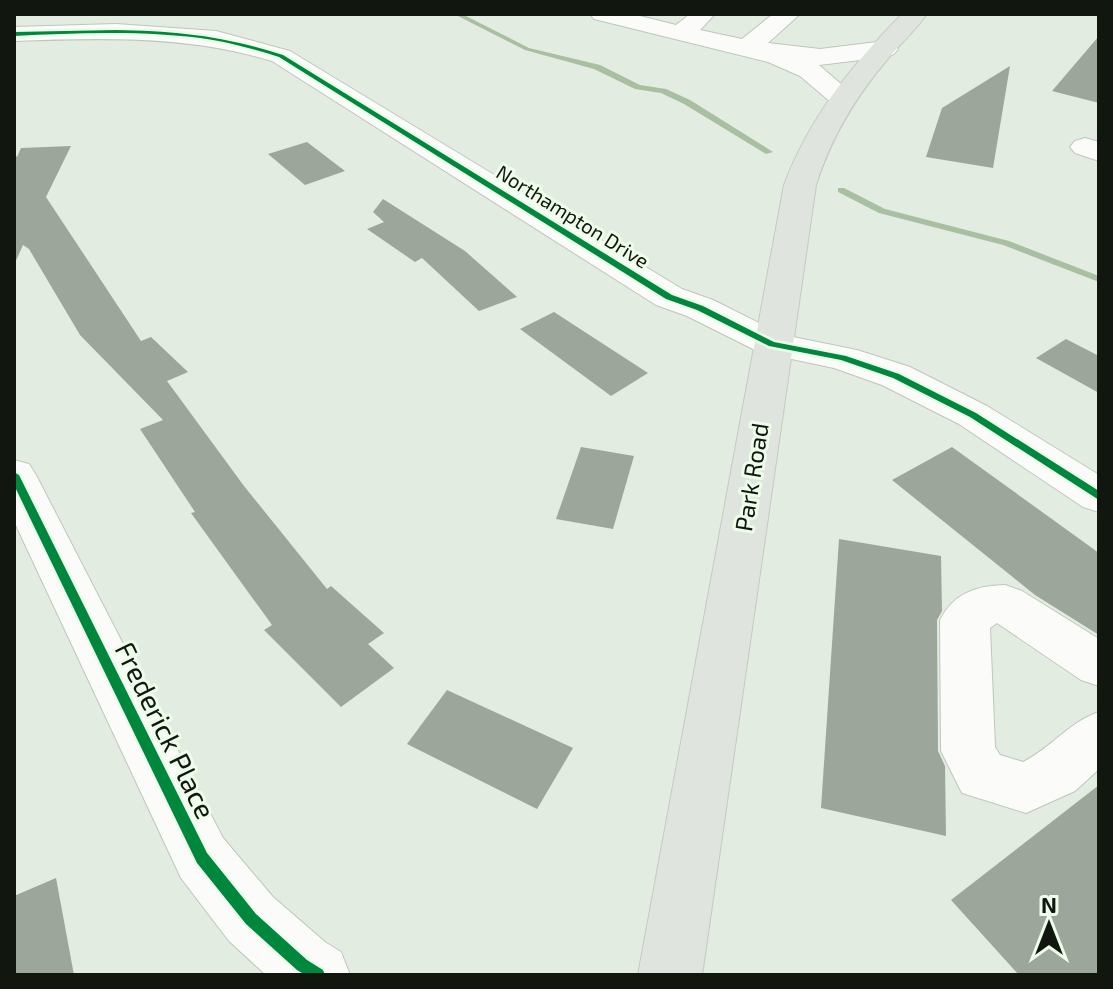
<svg xmlns="http://www.w3.org/2000/svg" width="1113" height="989" viewBox="0 0 1113 989" font-family="'Exo 2',sans-serif">
<style>
.lines{fill:none;stroke-linecap:round;stroke-linejoin:round}
.stream{fill:#a8bfa1;fill-rule:evenodd}
.building{fill:#9da69a}
.minor-casing{stroke:#bfc6bd;stroke-width:2}
.major-casing{stroke:#c5c9c4;stroke-width:2}
.minor{fill:#fbfcfa;fill-rule:evenodd}
.major{fill:#e0e4de;fill-rule:evenodd}
.cycleway-casing{stroke:#edfdea;stroke-width:5}
.cycleway{fill:#00873e;fill-rule:evenodd}
.labels{text-anchor:middle;dominant-baseline:central;stroke-width:6;stroke-linejoin:round;paint-order:stroke}
.far-street-label{font-size:20px;fill:#11160f;stroke:#edfdea}
.street-label{font-size:24px;fill:#11160f;stroke:#edfdea}
.near-street-label{font-size:28px;fill:#11160f;stroke:#edfdea}
</style>
<rect width="100%" height="100%" fill="#e3ece0"/>
<g class="lines">
<!-- stream -->
<g class="stream">
<polygon points="454,14 462,14 529,48 600,65 640,85 666,89 690,100 773,152 766,154 684,104 661,93 635,89 594,69 525,50"/>
<polygon points="838,188 844,188 885,209 1009,241 1099,276 1099,282 1003,245 879,213 838,192"/>
</g>
</g>
<!-- building -->
<g class="building">
<polygon points="1099,36 1099,103 1052,91"/>
<polygon points="1010,66 993,168 926,157 942,108"/>
<polygon points="307,142 345,171 305,185 268,154"/>
<polygon points="71,146 46,197 141,341 151,337 188,372 167,381 244,486 327,589 331,586 384,633 368,644 394,668 341,707 264,630 272,625 191,513 195,512 140,429 163,420 80,335 29,249 23,245 14,265 14,153 17,157 21,148"/>
<polygon points="383,199 465,251 517,297 479,311 422,258 415,262 367,229 384,222 373,212"/>
<polygon points="554,312 648,373 611,396 520,329"/>
<polygon points="1066,339 1099,356 1099,393 1036,358"/>
<polygon points="581,447 634,456 613,529 556,519"/>
<polygon points="952,447 1099,553 1099,635 1035,595 892,480"/>
<polygon points="839,539 941,556 942,611 937,620 938,751 945,766 946,836 821,808"/>
<polygon points="447,690 573,748 537,809 407,744"/>
<polygon points="1099,785 1099,975 1019,975 951,900"/>
<polygon points="56,878 74,975 14,975 14,896"/>
</g>
<g class="lines">
<defs>
<g id="minor">
<polygon points="590,14 632,14 676,25 690,14 715,14 700,30 742,39 773,14 800,14 768,43 820,49 885,41 894,44 898,49 894,54 885,57 819,65 857,98 853,104 843,106 833,104 800,76 768,62 594,19"/>
<path d="M116,24l100,7 74,20 392,238 31,11 70,35 74,15 53,17 77,39 112,69v37l-16,-5 -124,-83 -77,-39 -48,-17 -75,-16 -72,-36 -31,-11 -384,-244c-85,-26 -170,-23 -258,-20v-14z"/>
<polygon points="1085,138 1099,142 1099,161 1075,153 1070,147 1075,141"/>
<polygon points="14,460 29,464 36,475 223,838 273,897 325,942 341,952 350,975 266,975 229,941 181,878 14,521"/>
<path d="M1005,585l17,6 77,48v47l-18,-6 -84,-57 -7,5 5,119 5,8 23,7c28,-14 46,-40 76,-50v57l-24,22 -49,22 -64,-20 -21,-42 -1,-131c14,-27 36,-34 65,-35z"/>
</g>
<path id="major" d="M902,14h25c-12,17 -28,31 -41,47 -32,38 -55,77 -70,124l-114,790h-64l146,-790c25,-67 68,-120 118,-171z"/>
</defs>
<!-- minor casing -->
<use href="#minor" class="minor-casing"/>
<!-- major casing -->
<use href="#major" class="major-casing"/>
<!-- minor -->
<use href="#minor" class="minor"/>
<!-- major -->
<use href="#major" class="major"/>
<defs>
<g id="cycleway">
<path d="M116,30c61,1 108,6 167,25l389,240 31,11 71,36 72,14 53,18 77,39 123,78v9l-129,-83 -77,-39 -52,-18 -72,-14 -72,-36 -31,-11 -387,-242c-22,-7 -44,-13 -66,-17 -66,-10 -133,-7 -199,-4v-4z"/>
<polygon points="14,472 19,475 207,853 256,914 307,960 323,970 325,975 305,975 297,970 246,924 197,863 14,485"/>
</g>
</defs>
<!-- cycleway casing -->
<use href="#cycleway" class="cycleway-casing"/>
<!-- cycleway -->
<use href="#cycleway" class="cycleway"/>
</g>
<g class="labels">
<!-- far-street labels -->
<g class="far-street-label">
<text transform="translate(573 216) rotate(32)">Northampton Drive</text>
</g>
<!-- street labels -->
<g class="street-label">
<text transform="translate(751 477) rotate(-81)">Park Road</text>
</g>
<!-- near-street labels -->
<g class="near-street-label">
<text transform="translate(166 730) rotate(64)">Frederick Place</text>
</g>
</g>
<!-- border -->
<rect width="1113" height="989" fill="none" stroke="#11160f" stroke-width="32"/>
<!-- north arrow -->
<g transform="translate(1049 925)" stroke="#edfdea" stroke-width="6" paint-order="stroke">
<path d="M0-6L14 30L0 20L-14 30Z" fill="#11160f"/>
<text y="-12" font-size="22" font-weight="bold" text-anchor="middle" fill="#11160f">N</text>
</g>
</svg>
